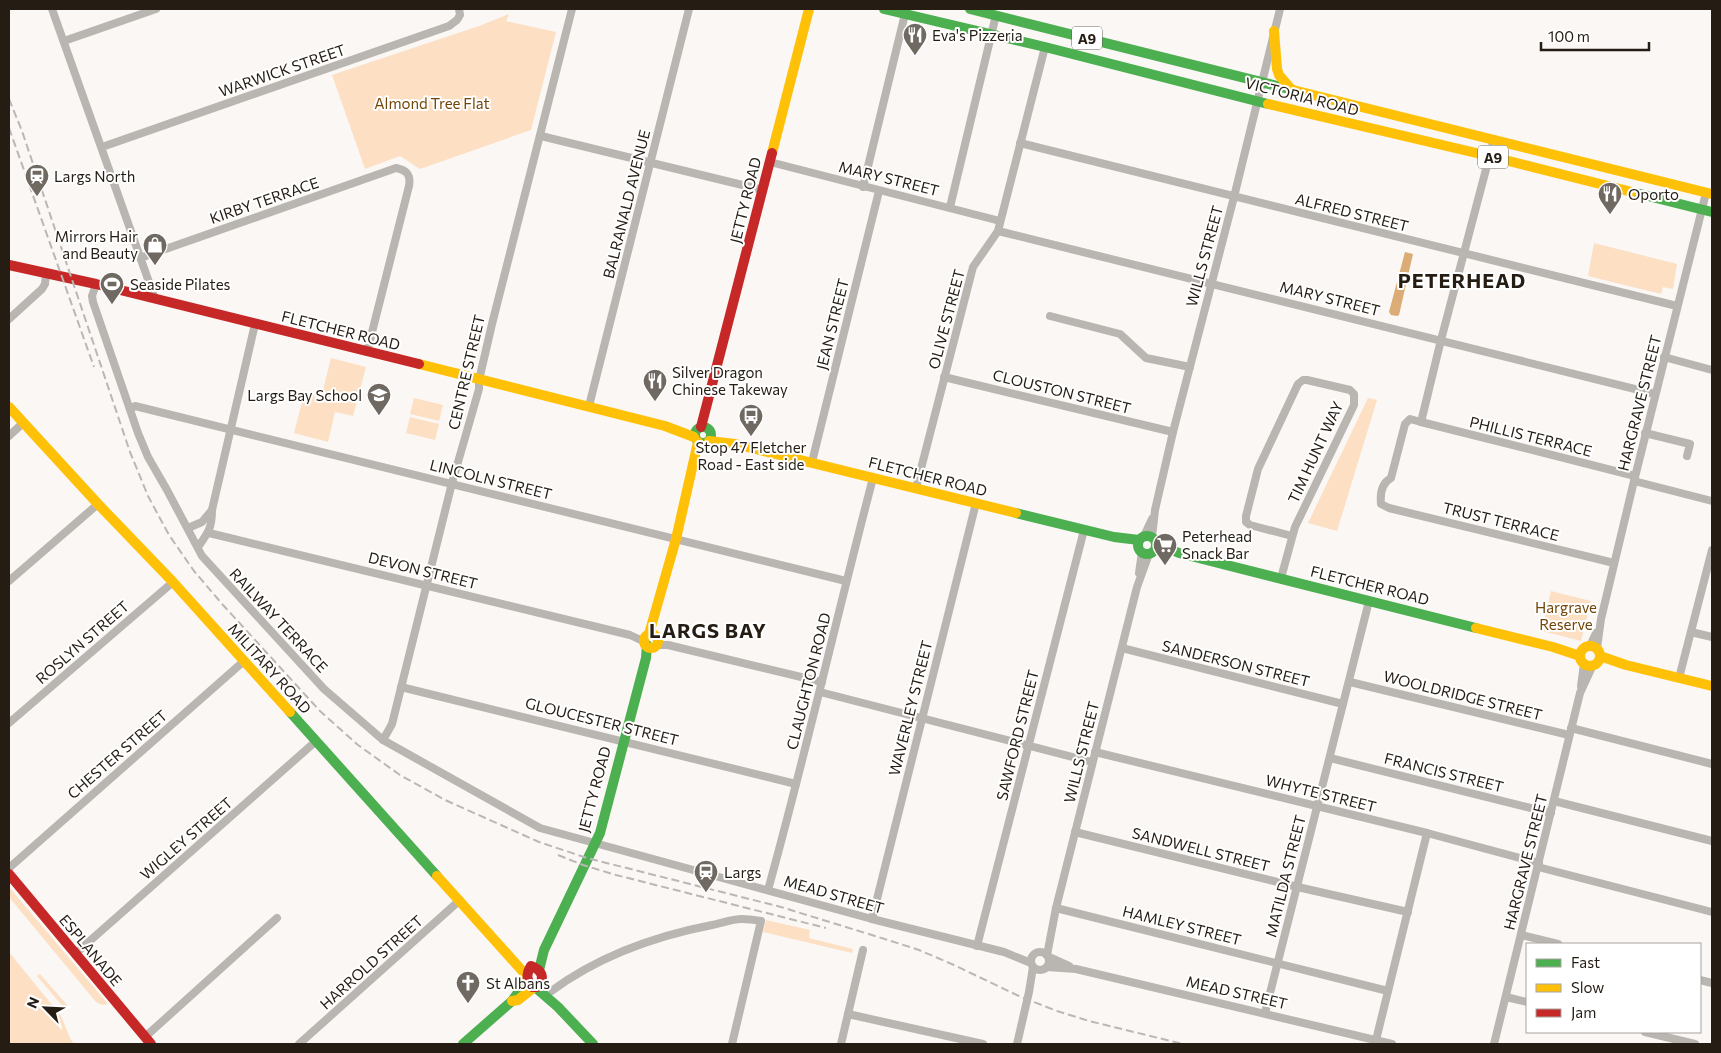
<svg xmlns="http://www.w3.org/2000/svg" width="1721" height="1053" viewBox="0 0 1721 1053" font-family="Commissioner,sans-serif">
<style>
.green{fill:#fde0c4}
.water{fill:#dbac75}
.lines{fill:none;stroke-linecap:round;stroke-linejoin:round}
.street{stroke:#b9b5b1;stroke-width:8}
.fast{stroke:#4caf50;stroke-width:10}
.slow{stroke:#ffc107;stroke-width:10}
.jam{stroke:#c62828;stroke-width:10}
.rail{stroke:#bbb7b5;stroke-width:2;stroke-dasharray:8 4;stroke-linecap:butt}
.labels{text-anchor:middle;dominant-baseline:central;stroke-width:4;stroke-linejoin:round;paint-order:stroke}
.shield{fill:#fff;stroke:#66605a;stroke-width:1}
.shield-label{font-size:14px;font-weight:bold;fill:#251c13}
.poi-label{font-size:15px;fill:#251c13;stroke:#fff;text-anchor:start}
.street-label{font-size:15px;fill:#251c13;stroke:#fff}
.park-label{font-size:15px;fill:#724609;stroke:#fff}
.district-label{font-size:20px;font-weight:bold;letter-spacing:1px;fill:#251c13;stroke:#fff}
</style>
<rect width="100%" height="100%" fill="#faf7f5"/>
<!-- green -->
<g class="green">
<polygon points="509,14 506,21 556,32 531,130 420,169 400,156 365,169 332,75 479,26"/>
<polygon points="1594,243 1677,264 1673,289 1663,287 1661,294 1588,276"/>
<polygon points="331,358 366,367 353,416 335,412 328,442 294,433 304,394 321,398"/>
<polygon points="414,398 443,405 439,421 410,414"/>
<polygon points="1368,398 1377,400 1337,531 1308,523"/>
<polygon points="410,417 439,424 435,440 406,433"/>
<polygon points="1551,591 1591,601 1581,641 1542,631"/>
<polygon points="9,887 108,1004 102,1005 96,1002 9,897"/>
<polygon points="766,920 810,930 809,938 853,949 852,953 763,932"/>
<polygon points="9,952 61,1016 71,1040 74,1044 9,1044"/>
<polygon points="40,974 68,1006 65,1009 37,976"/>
</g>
<!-- water -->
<polygon class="water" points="1405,252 1413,254 1399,315 1397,316 1391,315 1389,312"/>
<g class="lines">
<!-- street -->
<g class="street">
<polyline points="52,9 155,299"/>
<polyline points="64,41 156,9"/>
<polyline points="541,136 763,190"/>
<path d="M1494,139l-53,201 -20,82 -11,-3 -5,5 -14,54c-9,5 -11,16 -10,26l8,4 225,55"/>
<polyline points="1020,143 1677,306"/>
<polyline points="102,147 449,26 457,20 460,15 459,9"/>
<polyline points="770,162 1000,221"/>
<polyline points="863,187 905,14"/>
<polyline points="950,207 996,15"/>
<polyline points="998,231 1655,394"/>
<path d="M140,258l256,-90c11,2 15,7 13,18l-42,166"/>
<polyline points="96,284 92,296 93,302 138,433 148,457 167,490 202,556 324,689 383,740 540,828 872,919 1004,952 1031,963"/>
<polyline points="1050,316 1120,334 1146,358 1190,367"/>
<polyline points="9,319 42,289 45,284 46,274"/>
<polyline points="1664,357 1712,370"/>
<polyline points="944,377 1173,432"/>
<polyline points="589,406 689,9"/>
<polyline points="130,409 135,406 846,581"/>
<polyline points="1421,422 1635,476"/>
<polyline points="1645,433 1690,444 1687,456"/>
<polyline points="9,436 23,423"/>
<polyline points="812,462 879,191"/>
<polyline points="1634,481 1712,501"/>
<polyline points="916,488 973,267 998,231 1045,47"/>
<polyline points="188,528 202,522 212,510"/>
<polyline points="209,533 630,635 645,642"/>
<polyline points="1144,536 1152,519"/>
<polyline points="1152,537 1155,510 1173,432 1234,197 1280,9"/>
<path d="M198,547c10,-14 14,-19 14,-37l43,-186"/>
<polyline points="1139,573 1142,552"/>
<polyline points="1281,578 1295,527 1354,405 1354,394 1350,390 1307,380 1303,380 1298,384 1258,469 1246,516 1246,522 1250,525 1292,536"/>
<polyline points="9,581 98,504"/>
<polyline points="1691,632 1712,637"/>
<polyline points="657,645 668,645 822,682"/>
<polyline points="1590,646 1596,633"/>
<polyline points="1122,648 1343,704"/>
<polyline points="1597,648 1601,619 1634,481 1706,193"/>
<polyline points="1679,678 1712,550"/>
<polyline points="1350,682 1569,735"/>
<polyline points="1581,686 1584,664"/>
<polyline points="401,687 796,784"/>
<polyline points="820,692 1092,762"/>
<polyline points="9,723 173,582"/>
<polyline points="1571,728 1712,764"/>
<polyline points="383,740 392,724 452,483 479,389 479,380 492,324 572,9"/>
<polyline points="1095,752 1427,833 1539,863"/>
<polyline points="1330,758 1551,813"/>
<polyline points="1554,801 1712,841"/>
<polyline points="1075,832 1302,888 1408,912"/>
<polyline points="1538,867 1712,912"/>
<polyline points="9,868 244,661"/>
<path d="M768,890c38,-137 69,-275 105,-412"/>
<polyline points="1056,908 1388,991"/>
<polyline points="872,919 976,503"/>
<polyline points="1521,935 1558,944"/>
<polyline points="977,946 1084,530"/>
<circle cx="1040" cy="961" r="9"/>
<polyline points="75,954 315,742"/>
<polyline points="1047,955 1056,908 1137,587 1149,554"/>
<polyline points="1049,957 1069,966"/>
<polyline points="1047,967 1076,969 1392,1044"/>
<polyline points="1700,980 1712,983"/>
<path d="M550,992c47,-35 105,-56 162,-67 10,-2 20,-6 30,-6 6,0 13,1 19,2l-29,123"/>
<polyline points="1506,997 1527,1002"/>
<polyline points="1265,1013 1369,601"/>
<polyline points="848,1014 983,1044"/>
<polyline points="1645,1032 1695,1044"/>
<polyline points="145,1037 277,918"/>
<polyline points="1376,1040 1427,833"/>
<polyline points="299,1044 460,900"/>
<polyline points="841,1044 863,950"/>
<polyline points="1017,1044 1029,992 1033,967"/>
<polyline points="1494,1044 1580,693 1592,667"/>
</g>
<!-- fast -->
<g class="fast">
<polyline points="884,9 1045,47 1268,104"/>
<polyline points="970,9 1293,90"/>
<polyline points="1632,192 1712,212"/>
<circle cx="703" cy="435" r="8"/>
<polyline points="1016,513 1114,537 1139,540"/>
<circle cx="1147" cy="545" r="9"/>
<polyline points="1156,543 1179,553 1476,628"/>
<polyline points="290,712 437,876"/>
<polyline points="539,970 544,950 600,833 646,658 647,645"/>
<polyline points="536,988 558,1007 593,1044"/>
<polyline points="463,1044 512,1001 527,980"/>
</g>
<!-- slow -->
<g class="slow">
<polyline points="1274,31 1277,69 1279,75 1291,89"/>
<polyline points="1293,90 1712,194"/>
<polyline points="1268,104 1489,156 1632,192"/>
<polyline points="772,153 809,9"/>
<polyline points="419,364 665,426 694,437"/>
<polyline points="9,407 98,504 173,582 290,712"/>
<polyline points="709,441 735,444 1016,513"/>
<polyline points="1476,628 1553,647 1580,656"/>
<polyline points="649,634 676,539 698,442"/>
<circle cx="651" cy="641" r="7"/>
<circle cx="1590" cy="656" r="10"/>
<polyline points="1600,656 1626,665 1712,686"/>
<polyline points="437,876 526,975"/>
<polyline points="512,1001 518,1000 533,988"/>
</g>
<!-- jam -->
<g class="jam">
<polyline points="9,265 96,284 419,364"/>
<polyline points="701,427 772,153"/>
<polyline points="9,874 151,1044"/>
<path d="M531,966c11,4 15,12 6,21h-5c-6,-7 -6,-13 -1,-21z"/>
</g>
<!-- rail -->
<g class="rail">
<polyline points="9,99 22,131 130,452 148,496 169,535 194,571 223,605 320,711 358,745 400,775 445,800 539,842 587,858 781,907 888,940 919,950 954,965 1021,997 1057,1011 1089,1021 1183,1044"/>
<polyline points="9,128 94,367"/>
<polyline points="558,855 583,865 616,875 826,928"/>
</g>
</g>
<!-- icons -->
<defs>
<symbol id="restaurant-pin" viewBox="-11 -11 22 30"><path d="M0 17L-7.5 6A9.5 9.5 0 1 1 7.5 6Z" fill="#706962" stroke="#fff"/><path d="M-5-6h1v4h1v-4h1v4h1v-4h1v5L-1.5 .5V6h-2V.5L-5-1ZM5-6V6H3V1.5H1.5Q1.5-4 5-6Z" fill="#fff"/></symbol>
<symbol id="station-pin" viewBox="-11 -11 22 30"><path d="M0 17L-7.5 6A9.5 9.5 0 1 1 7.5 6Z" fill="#706962" stroke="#fff"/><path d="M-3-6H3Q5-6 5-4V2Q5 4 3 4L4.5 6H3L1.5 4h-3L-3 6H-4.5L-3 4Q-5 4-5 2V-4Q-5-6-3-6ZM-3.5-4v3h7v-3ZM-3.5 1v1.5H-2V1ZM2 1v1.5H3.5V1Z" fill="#fff"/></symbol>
<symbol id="shop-pin" viewBox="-11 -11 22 30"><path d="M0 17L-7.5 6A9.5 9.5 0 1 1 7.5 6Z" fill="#706962" stroke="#fff"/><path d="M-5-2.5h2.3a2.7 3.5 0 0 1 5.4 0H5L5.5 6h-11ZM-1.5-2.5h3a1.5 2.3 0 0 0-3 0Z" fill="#fff"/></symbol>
<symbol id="stadium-pin" viewBox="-11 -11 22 30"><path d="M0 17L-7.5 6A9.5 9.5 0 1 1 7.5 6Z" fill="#706962" stroke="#fff"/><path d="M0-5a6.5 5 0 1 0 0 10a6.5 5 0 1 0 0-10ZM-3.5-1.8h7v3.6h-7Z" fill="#fff"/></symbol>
<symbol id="school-pin" viewBox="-11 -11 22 30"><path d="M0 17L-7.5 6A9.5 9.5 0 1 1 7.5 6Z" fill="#706962" stroke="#fff"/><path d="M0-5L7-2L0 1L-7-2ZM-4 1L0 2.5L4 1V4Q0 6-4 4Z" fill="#fff"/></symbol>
<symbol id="bus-pin" viewBox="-11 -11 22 30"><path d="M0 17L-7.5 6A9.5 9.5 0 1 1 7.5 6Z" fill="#706962" stroke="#fff"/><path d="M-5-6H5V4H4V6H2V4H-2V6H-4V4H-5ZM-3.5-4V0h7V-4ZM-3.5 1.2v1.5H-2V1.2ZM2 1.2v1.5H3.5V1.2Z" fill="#fff"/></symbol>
<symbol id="supermarket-pin" viewBox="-11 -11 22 30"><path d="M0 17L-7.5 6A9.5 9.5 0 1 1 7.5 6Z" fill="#706962" stroke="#fff"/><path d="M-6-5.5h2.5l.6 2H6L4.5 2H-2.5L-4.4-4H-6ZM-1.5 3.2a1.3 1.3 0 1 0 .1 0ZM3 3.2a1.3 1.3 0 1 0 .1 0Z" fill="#fff"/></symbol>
<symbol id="church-pin" viewBox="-11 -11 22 30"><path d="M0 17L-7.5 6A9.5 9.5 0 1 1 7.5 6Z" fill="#706962" stroke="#fff"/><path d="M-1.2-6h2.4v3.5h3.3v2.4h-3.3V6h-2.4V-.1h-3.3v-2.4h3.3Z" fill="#fff"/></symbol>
</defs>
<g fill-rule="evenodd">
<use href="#restaurant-pin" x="901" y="21" width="28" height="38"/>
<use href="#station-pin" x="23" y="162" width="28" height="38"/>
<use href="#restaurant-pin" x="1596" y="180" width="28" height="38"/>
<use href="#shop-pin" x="141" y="231" width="28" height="38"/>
<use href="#stadium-pin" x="98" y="270" width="28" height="38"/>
<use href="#restaurant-pin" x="641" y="367" width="28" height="38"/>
<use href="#school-pin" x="365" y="381" width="28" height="38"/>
<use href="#bus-pin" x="737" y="402" width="28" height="38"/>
<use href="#supermarket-pin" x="1151" y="531" width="28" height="38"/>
<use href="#station-pin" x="692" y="858" width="28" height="38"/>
<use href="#church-pin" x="454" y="969" width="28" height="38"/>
</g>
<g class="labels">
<!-- shield labels -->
<g class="shield">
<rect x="1072" y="26.5" width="30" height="23" rx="4"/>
<rect x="1478" y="145.5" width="30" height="23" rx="4"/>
</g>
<g class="shield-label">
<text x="1087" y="38">A9</text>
<text x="1493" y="157">A9</text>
</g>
<!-- poi labels -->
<g class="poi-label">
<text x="932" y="35">Eva's Pizzeria</text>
<text x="54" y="176">Largs North</text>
<text x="1628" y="194">Oporto</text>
<text x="138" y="236" text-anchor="end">Mirrors Hair<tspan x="138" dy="17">and Beauty</tspan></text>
<text x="130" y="284">Seaside Pilates</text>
<text x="672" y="372">Silver Dragon<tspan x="672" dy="17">Chinese Takeway</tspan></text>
<text x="362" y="395" text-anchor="end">Largs Bay School</text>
<text x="751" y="447" text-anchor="middle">Stop 47 Fletcher<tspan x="751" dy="17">Road - East side</tspan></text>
<text x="1182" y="536">Peterhead<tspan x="1182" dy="17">Snack Bar</tspan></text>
<text x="724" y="872">Largs</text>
<text x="486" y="983">St Albans</text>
</g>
<!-- street labels -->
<g class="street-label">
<text transform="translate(282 70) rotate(-19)">WARWICK STREET</text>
<text transform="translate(1302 96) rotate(14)">VICTORIA ROAD</text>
<text transform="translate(889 178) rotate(14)">MARY STREET</text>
<text transform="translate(264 200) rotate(-19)">KIRBY TERRACE</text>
<text transform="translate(745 200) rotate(-76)">JETTY ROAD</text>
<text transform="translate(626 204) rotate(-76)">BALRANALD AVENUE</text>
<text transform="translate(1352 212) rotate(14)">ALFRED STREET</text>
<text transform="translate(1204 256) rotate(-75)">WILLS STREET</text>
<text transform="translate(1330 298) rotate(14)">MARY STREET</text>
<text transform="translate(946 319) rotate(-75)">OLIVE STREET</text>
<text transform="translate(832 324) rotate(-76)">JEAN STREET</text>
<text transform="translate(341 330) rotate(14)">FLETCHER ROAD</text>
<text transform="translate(466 372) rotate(-77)">CENTRE STREET</text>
<text transform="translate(1062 391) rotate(14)">CLOUSTON STREET</text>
<text transform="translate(1639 403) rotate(-76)">HARGRAVE STREET</text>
<text transform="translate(1531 436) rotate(14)">PHILLIS TERRACE</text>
<text transform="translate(1315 452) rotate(-65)">TIM HUNT WAY</text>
<text transform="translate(928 476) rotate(14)">FLETCHER ROAD</text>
<text transform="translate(491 479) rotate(14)">LINCOLN STREET</text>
<text transform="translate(1501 521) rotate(14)">TRUST TERRACE</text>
<text transform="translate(423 570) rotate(14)">DEVON STREET</text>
<text transform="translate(1370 585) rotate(14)">FLETCHER ROAD</text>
<text transform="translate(279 620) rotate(47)">RAILWAY TERRACE</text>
<text transform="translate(82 642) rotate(-41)">ROSLYN STREET</text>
<text transform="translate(1236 663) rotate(14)">SANDERSON STREET</text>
<text transform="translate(270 668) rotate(48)">MILITARY ROAD</text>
<text transform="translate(808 681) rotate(-76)">CLAUGHTON ROAD</text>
<text transform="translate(1463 695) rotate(14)">WOOLDRIDGE STREET</text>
<text transform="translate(910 708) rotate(-76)">WAVERLEY STREET</text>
<text transform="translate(602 721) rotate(14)">GLOUCESTER STREET</text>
<text transform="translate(1017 735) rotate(-76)">SAWFORD STREET</text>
<text transform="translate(1081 752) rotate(-76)">WILLS STREET</text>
<text transform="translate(117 754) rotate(-41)">CHESTER STREET</text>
<text transform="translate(1444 772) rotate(14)">FRANCIS STREET</text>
<text transform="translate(594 789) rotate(-75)">JETTY ROAD</text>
<text transform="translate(1321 793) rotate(14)">WHYTE STREET</text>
<text transform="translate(186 838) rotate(-41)">WIGLEY STREET</text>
<text transform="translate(1201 849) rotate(14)">SANDWELL STREET</text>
<text transform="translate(1525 862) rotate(-76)">HARGRAVE STREET</text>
<text transform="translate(1285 876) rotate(-76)">MATILDA STREET</text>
<text transform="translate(834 894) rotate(16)">MEAD STREET</text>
<text transform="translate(1182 925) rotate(14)">HAMLEY STREET</text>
<text transform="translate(91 950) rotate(50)">ESPLANADE</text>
<text transform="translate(371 962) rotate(-42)">HARROLD STREET</text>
<text transform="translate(1237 992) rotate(13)">MEAD STREET</text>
</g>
<!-- park labels -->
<g class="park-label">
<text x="432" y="103">Almond Tree Flat</text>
<text x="1566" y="607">Hargrave<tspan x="1566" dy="17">Reserve</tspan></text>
</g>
<!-- district labels -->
<g class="district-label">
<text x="1462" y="280">PETERHEAD</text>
<text x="708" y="630">LARGS BAY</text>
</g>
</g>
<!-- border -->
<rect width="1721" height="1053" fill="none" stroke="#251c13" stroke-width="20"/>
<!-- legend -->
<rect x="1526" y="943" width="175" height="90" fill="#ffffff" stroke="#a8a4a1"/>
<rect x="1536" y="959" width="25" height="8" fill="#4caf50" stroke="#a8a4a1"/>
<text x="1571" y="968" font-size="15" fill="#251c13">Fast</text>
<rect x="1536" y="984" width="25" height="8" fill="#ffc107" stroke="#a8a4a1"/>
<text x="1571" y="993" font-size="15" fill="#251c13">Slow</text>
<rect x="1536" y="1009" width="25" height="8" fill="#c62828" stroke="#a8a4a1"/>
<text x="1571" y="1018" font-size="15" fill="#251c13">Jam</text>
<!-- north arrow -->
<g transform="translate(45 1008) rotate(294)" stroke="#ffffff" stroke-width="4" paint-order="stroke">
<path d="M0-4L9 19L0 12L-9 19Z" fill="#251c13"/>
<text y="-8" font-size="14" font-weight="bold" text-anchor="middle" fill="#251c13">N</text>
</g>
<!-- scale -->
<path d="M1541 42v8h108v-8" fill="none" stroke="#251c13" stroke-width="2.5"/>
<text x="1548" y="42" font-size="15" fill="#251c13" stroke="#ffffff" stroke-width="4" paint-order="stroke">100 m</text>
</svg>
